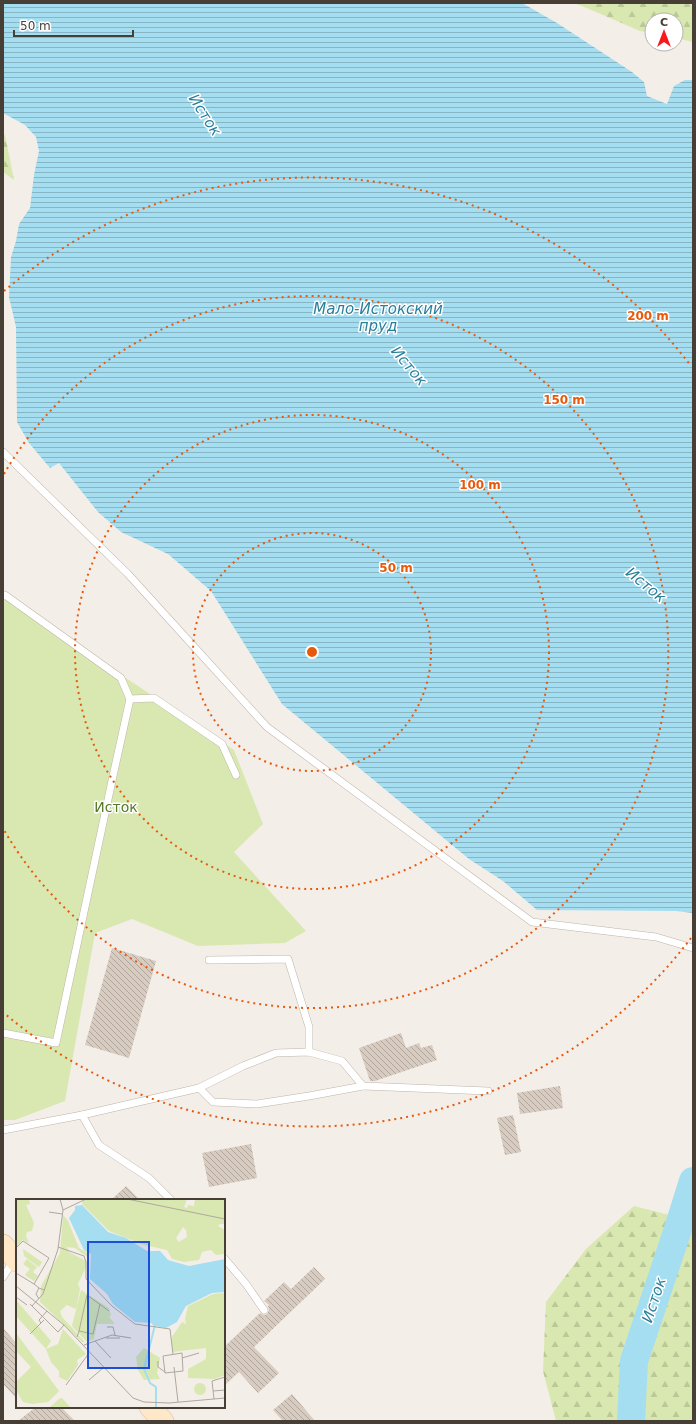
<svg xmlns="http://www.w3.org/2000/svg" width="696" height="1424" viewBox="0 0 696 1424" font-family="'DejaVu Sans',sans-serif">
<style>
.green{fill:#d8e8b0}
.forest{fill:url(#forest-firs)}
.water{fill:url(#water-rules)}
.lines{fill:none;stroke-linecap:round;stroke-linejoin:round}
.river{stroke:#a4def0;stroke-width:28}
.building{fill:url(#building-back-hatch)}
.lane-casing{stroke:#bfb4aa;stroke-width:8}
.secondary-casing{stroke:#d7bc9a;stroke-width:22}
.lane{stroke:#fff;stroke-width:7}
.secondary{stroke:#fee8c7;stroke-width:21}
.ring{fill:none;stroke:#e8590c;stroke-width:2;stroke-dasharray:2 4}
.labels{text-anchor:middle;dominant-baseline:central;stroke-width:3;stroke-linejoin:round;paint-order:stroke}
.park-label{font-size:14px;fill:#557929;stroke:#fff}
.water-label{font-size:15px;font-style:italic;fill:#2a7f9b;stroke:#fff}
.inset-river{fill:none;stroke:#a4def0;stroke-width:2}
.inset-road{fill:none;stroke:#afa8a1;stroke-width:1}
.view{fill:#1d4ed8;fill-opacity:0.15;stroke:#1d4ed8;stroke-width:2}
.inset-edge{fill:none;stroke:#473e36;stroke-width:2}
.centre{fill:#e8590c;stroke:#fff;stroke-width:2}
.ring-label{font-size:12px;text-anchor:middle;font-weight:bold;fill:#e8590c;stroke:#fff;stroke-width:3;stroke-linejoin:round;paint-order:stroke}
</style>
<defs>
<pattern id="forest-firs" width="22" height="20" patternUnits="userSpaceOnUse"><rect width="22" height="20" fill="#d8e8b0"/><path d="M5 1l3.5 6h-7zM16 11l3.5 6h-7z" fill="#bbc898"/></pattern>
<pattern id="water-rules" width="6" height="5" patternUnits="userSpaceOnUse"><rect width="6" height="5" fill="#a4def0"/><path d="M0 2.5h6" fill="none" stroke="#87b5c3"/></pattern>
<pattern id="building-back-hatch" width="6" height="6" patternUnits="userSpaceOnUse"><rect width="6" height="6" fill="#d8cbc0"/><path d="M-1 5l2 2M0 0l6 6M5-1l2 2" fill="none" stroke="#b1a69d"/></pattern>
</defs>
<rect width="100%" height="100%" fill="#f4eee8"/>
<!-- green -->
<polygon class="green" points="3,596 234,750 263,824 234,852 306,931 285,943 198,946 132,919 95,933 65,1101 15,1120 3,1120"/>
<!-- forest -->
<g class="forest">
<polygon points="575,3 693,3 693,42 676,38 676,20 652,20 652,33 640,31"/>
<polygon points="3,134 5,135 14,180 3,172"/>
<polygon points="634,1206 693,1221 693,1421 556,1421 543,1371 546,1302 586,1249"/>
</g>
<!-- water -->
<polygon class="water" points="3,3 522,3 557,23 632,72 644,82 647,96 667,104 674,86 685,80 693,80 693,913 676,911 537,910 503,881 469,859 282,704 211,591 168,554 121,532 98,512 59,463 50,468 29,443 17,422 16,327 9,297 11,257 16,241 19,224 30,208 34,175 39,151 36,137 25,125 3,113"/>
<g class="lines">
<!-- river -->
<polyline class="river" points="631,1421 634,1361 677,1232 693,1181"/>
</g>
<!-- building -->
<g class="building">
<polygon points="112,948 156,961 129,1058 85,1045"/>
<polygon points="401,1033 406,1048 419,1043 421,1048 432,1045 437,1060 375,1081 370,1081 359,1048"/>
<polygon points="560,1086 563,1108 520,1114 517,1093"/>
<polygon points="513,1115 521,1152 505,1155 497,1118"/>
<polygon points="251,1144 257,1178 209,1187 202,1153"/>
<polygon points="126,1186 140,1200 111,1200"/>
<polygon points="314,1267 325,1279 254,1347 279,1373 258,1393 239,1372 224,1386 224,1347 260,1313 264,1315 267,1314 269,1310 268,1306 269,1305 264,1301 284,1282 291,1289"/>
<polygon points="3,1328 17,1344 17,1399 3,1384"/>
<polygon points="292,1394 315,1421 283,1421 273,1410"/>
<polygon points="36,1407 61,1407 75,1421 18,1421"/>
</g>
<g class="lines">
<defs>
<g id="lane">
<polyline points="3,452 128,574 267,727 532,922 656,937 693,948"/>
<polyline points="3,596 5,595 121,678 130,699 154,698 222,744 236,775"/>
<polyline points="209,960 288,959 309,1027 309,1052"/>
<polyline points="3,1033 56,1043 113,776 130,699"/>
<polyline points="199,1088 213,1102 257,1104 309,1096 363,1086"/>
<polyline points="82,1115 99,1145 149,1178 171,1200"/>
<polyline points="3,1130 82,1115 199,1088 243,1066 276,1053 309,1052 342,1061 363,1086 488,1091"/>
<polyline points="224,1258 246,1284 264,1310"/>
<polyline points="3,1277 14,1260"/>
</g>
<g id="secondary">
<polyline points="3,1245 17,1261"/>
<polyline points="150,1407 163,1421"/>
</g>
</defs>
<!-- lane casing -->
<use href="#lane" class="lane-casing"/>
<!-- secondary casing -->
<use href="#secondary" class="secondary-casing"/>
<!-- lane -->
<use href="#lane" class="lane"/>
<!-- secondary -->
<use href="#secondary" class="secondary"/>
</g>
<!-- distance rings -->
<g class="ring">
<circle cx="312" cy="652" r="119"/>
<circle cx="312" cy="652" r="237"/>
<path d="M4 474A356 356 0 1 1 4 830"/>
<path d="M691 938A475 475 0 0 1 4 1013M4 291A475 475 0 0 1 691 366"/>
</g>
<g class="labels">
<!-- park labels -->
<g class="park-label">
<text x="116" y="807">Исток</text>
</g>
<!-- water labels -->
<g class="water-label">
<text transform="translate(205 115) rotate(57)">Исток</text>
<text x="378" y="309">Мало-Истокский<tspan x="378" dy="17">пруд</tspan></text>
<text transform="translate(409 366) rotate(50)">Исток</text>
<text transform="translate(646 585) rotate(39)">Исток</text>
<text transform="translate(654 1300) rotate(-72)">Исток</text>
</g>
</g>
<!-- overview -->
<g transform="translate(16 1199)">
<rect width="209" height="209" fill="#f4eee8"/>
<path d="M7,50l19,13 -3,5 -15,-11zM11,60l10,8 -4,5 5,4 -4,5 -9,-6 5,-6 -7,-5zM65,91l28,18 2,7 -2,2 6,7h-18l-3,15 -5,2h-3l-14,-15zM178 190a6 6 0 1 1 12 0a6 6 0 1 1-12 0Z" fill="#d8e8b0"/>
<path d="M0,0h13l1,5 -4,1 8,18 -2,8 -5,1 -1,4 3,7 -6,-3 -7,7zM67,0h104l-3,8 3,1 1,-3 6,1 1,-7h30v25h-5l-2,2 7,4v24l-9,1 -5,-5 -9,2 -3,8 -15,2 -12,-3 -5,-9 -23,-5 -35,-14 -27,-27zM167,28l3,3 1,7 -8,5 -3,-4zM47,16l5,6 11,27 10,6v4l-14,-10 -8,-1 2,5 17,9v6l-8,17 2,5 -4,20 -9,-4 -7,6 2,6 22,24 -1,2 -43,-41 1,-16 19,-33zM209,94v82l-10,4 -27,-1v-9l18,-10v-11l-34,4v-15l10,-15 4,2 -1,-5 3,-13 25,-12zM0,101l35,41 -5,8 12,-5 5,-15 23,25 -9,6 1,5 -11,16 -8,-4v-6l-8,-9 -5,-13 -30,-33zM0,134l43,58 -11,11 -16,2 -9,-2 -7,-12v-8l15,-15 -15,-16zM128,149l16,10 -3,15 3,6 -16,1 -6,-10 -2,-13zM46,199l9,10h-22l10,-9z" fill="#d8e8b0" fill-rule="evenodd"/>
<path d="M66,6l26,27 18,6 21,13h13l8,9 21,6 36,-7v33l-13,1 -26,13 -9,16 -11,6 -12,-2 -3,-3 -16,-1 -22,-18 -6,-10 -17,-15 1,-25 -7,-4 -15,-32 6,-8v-4z" fill="#a4def0"/>
<path class="inset-river" d="M139,126l-11,44 6,14 6,4v21"/>
<path class="inset-road" d="M111,0l98,20M47,11l23,-11M33,13l13,2M42,48l26,9 2,6v17l26,27 23,18 35,5 3,25M0,49l7,-7 26,17 -15,26 5,4M0,74l18,11M0,87l48,39 69,73 11,4 25,1 56,-5M0,98l11,8M23,100l-3,-5 3,-6 5,2M14,105l28,28 6,-7M16,107l11,-12 15,-45 5,-39 -3,-11M25,124l-2,-3 8,-9M91,128h6l2,8M63,132l8,-36 22,16M14,135l14,-14M61,138l2,-6 14,3 7,-30M90,139h14M79,142l16,17M68,146l28,-10 19,3M166,154l1,18 -18,2 -2,-17zM166,159l17,-5M142,162v6l7,5M158,168l4,35M73,181l14,-12M50,186l23,-32M197,192l12,-1M198,200l-2,-18 13,-4"/>
<path class="view" d="M72,43h61v126h-61z"/>
<rect width="209" height="209" class="inset-edge"/>
</g>
<circle cx="312" cy="652" r="6" class="centre"/>
<g class="ring-label">
<text x="648" y="320">200 m</text>
<text x="564" y="404">150 m</text>
<text x="480" y="489">100 m</text>
<text x="396" y="572">50 m</text>
</g>
<!-- border -->
<rect width="696" height="1424" fill="none" stroke="#473e36" stroke-width="8"/>
<!-- north arrow -->
<g transform="translate(664 32)"><circle r="19" fill="#ffffff" stroke="#b5b2af"/>
<path d="M0-3L7 15L0 10L-7 15Z" fill="#f9191d"/>
<text y="-6" font-size="11" font-weight="bold" text-anchor="middle" fill="#473e36">С</text>
</g>
<!-- scale -->
<path d="M14 30v6h119v-6" fill="none" stroke="#473e36" stroke-width="2"/>
<text x="20" y="30" font-size="12" fill="#473e36" stroke="#ffffff" stroke-width="3" paint-order="stroke">50 m</text>
</svg>
